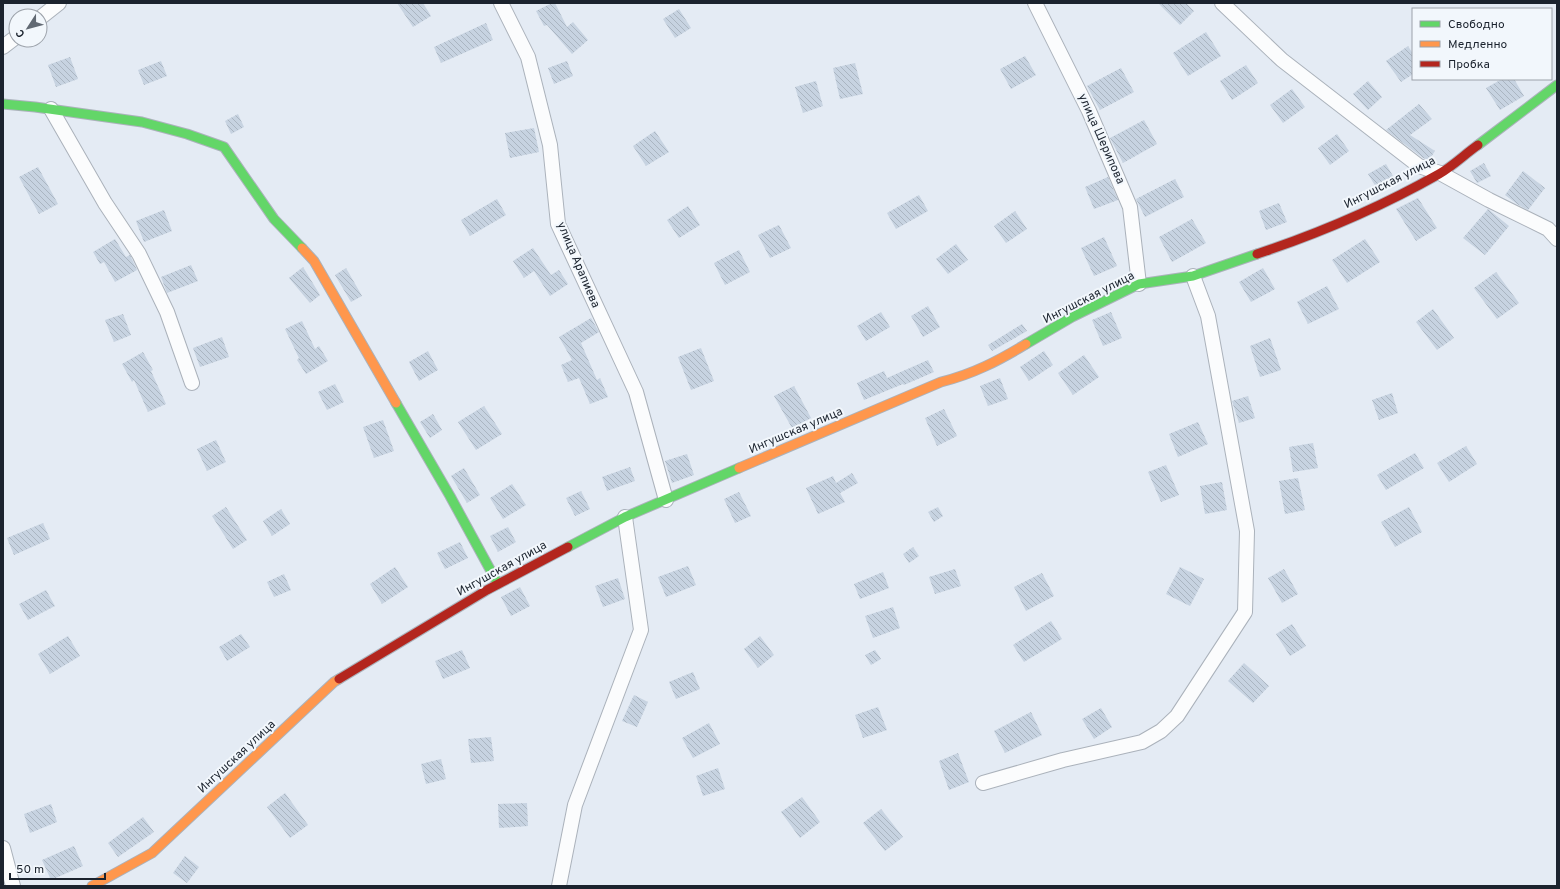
<svg xmlns="http://www.w3.org/2000/svg" width="1560" height="889" viewBox="0 0 1560 889" font-family="Overpass,sans-serif">
<style>
.building{fill:url(#building-back-hatch)}
.lines{fill:none;stroke-linecap:round;stroke-linejoin:round}
.street-casing{stroke:#abb2bb;stroke-width:16}
.fast-casing{stroke:#abb2bb;stroke-width:11}
.slow-casing{stroke:#abb2bb;stroke-width:11}
.jam-casing{stroke:#abb2bb;stroke-width:11}
.street{stroke:#fbfcfd;stroke-width:14}
.fast{stroke:#63d668;stroke-width:9}
.slow{stroke:#ff974d;stroke-width:9}
.jam{stroke:#b3261e;stroke-width:9}
.labels{text-anchor:middle;dominant-baseline:central;stroke-width:4;stroke-linejoin:round;paint-order:stroke}
.street-label{font-size:12px;fill:#1b232e;stroke:#f2f7fc}
</style>
<defs>
<pattern id="building-back-hatch" width="6" height="6" patternUnits="userSpaceOnUse"><rect width="6" height="6" fill="#c7d3e1"/><path d="M-1 5l2 2M0 0l6 6M5-1l2 2" fill="none" stroke="#aab5c1"/></pattern>
</defs>
<rect width="100%" height="100%" fill="#e4ebf4"/>
<!-- building -->
<g class="building">
<polygon points="397,3 423,3 431,16 413,27"/>
<polygon points="552,3 555,3 567,27 573,22 588,40 572,54 547,25 544,26 536,11"/>
<polygon points="1158,3 1186,3 1194,11 1180,25"/>
<polygon points="679,9 691,28 675,38 663,19"/>
<polygon points="486,23 493,40 441,63 434,47"/>
<polygon points="1206,32 1221,56 1188,76 1173,53"/>
<polygon points="1408,46 1413,54 1413,74 1401,82 1386,61"/>
<polygon points="1025,56 1036,75 1011,89 1000,69"/>
<polygon points="70,57 78,79 56,87 48,65"/>
<polygon points="161,61 167,76 144,85 138,70"/>
<polygon points="567,61 573,76 554,84 548,68"/>
<polygon points="855,63 863,94 840,99 833,68"/>
<polygon points="1246,65 1258,83 1232,100 1220,81"/>
<polygon points="1121,68 1134,92 1100,110 1087,86"/>
<polygon points="1502,79 1514,79 1524,96 1500,110 1486,88"/>
<polygon points="816,81 823,106 803,113 795,87"/>
<polygon points="1368,81 1382,97 1368,110 1353,94"/>
<polygon points="1292,89 1305,107 1283,123 1270,105"/>
<polygon points="1419,104 1432,119 1410,135 1435,151 1429,160 1423,158 1386,130"/>
<polygon points="238,114 244,127 231,134 225,121"/>
<polygon points="1144,120 1157,144 1123,163 1110,138"/>
<polygon points="534,128 539,152 510,158 505,133"/>
<polygon points="655,131 669,152 646,166 633,146"/>
<polygon points="1337,134 1349,151 1330,165 1318,148"/>
<polygon points="1484,163 1491,176 1477,183 1470,171"/>
<polygon points="1386,164 1397,183 1379,192 1368,174"/>
<polygon points="38,167 58,204 39,214 19,177"/>
<polygon points="1523,171 1545,188 1528,210 1517,204 1505,195"/>
<polygon points="1108,177 1118,200 1094,209 1085,187"/>
<polygon points="1175,179 1184,197 1145,217 1136,199"/>
<polygon points="919,195 928,211 896,229 887,213"/>
<polygon points="1418,198 1437,228 1416,241 1396,209"/>
<polygon points="497,199 506,215 470,236 461,220"/>
<polygon points="1279,203 1287,222 1266,230 1259,211"/>
<polygon points="688,206 700,225 679,238 667,220"/>
<polygon points="1488,209 1509,226 1485,255 1463,238"/>
<polygon points="164,210 172,231 144,242 136,221"/>
<polygon points="1015,211 1027,229 1006,243 994,226"/>
<polygon points="1192,219 1206,243 1172,262 1159,237"/>
<polygon points="779,225 791,248 770,258 758,235"/>
<polygon points="1104,237 1117,266 1094,276 1081,248"/>
<polygon points="115,239 126,257 130,255 137,270 115,282 104,262 100,264 93,252"/>
<polygon points="1365,239 1380,262 1347,283 1332,260"/>
<polygon points="956,244 968,260 948,274 936,259"/>
<polygon points="533,248 551,275 559,270 568,284 550,296 534,271 524,278 513,261"/>
<polygon points="739,250 750,272 725,285 714,263"/>
<polygon points="191,265 198,281 167,293 161,277"/>
<polygon points="303,267 320,295 310,303 289,278"/>
<polygon points="346,268 362,296 351,302 335,275"/>
<polygon points="1263,268 1275,289 1251,302 1239,282"/>
<polygon points="1496,272 1519,303 1497,319 1474,288"/>
<polygon points="1327,286 1339,309 1308,324 1297,302"/>
<polygon points="928,306 940,327 923,337 911,316"/>
<polygon points="1433,309 1454,338 1437,350 1416,322"/>
<polygon points="881,312 890,327 866,341 857,326"/>
<polygon points="1111,312 1122,338 1103,346 1092,320"/>
<polygon points="123,314 131,335 114,342 105,320"/>
<polygon points="591,318 599,332 581,343 597,380 600,378 608,397 590,404 579,378 568,382 561,365 572,360 559,337"/>
<polygon points="302,321 315,349 319,346 328,361 306,374 297,360 299,358 285,329"/>
<polygon points="1022,324 1027,331 992,351 988,345"/>
<polygon points="222,337 229,357 200,367 193,348"/>
<polygon points="1270,338 1281,370 1260,377 1250,346"/>
<polygon points="701,348 714,381 691,390 678,357"/>
<polygon points="428,351 438,370 419,381 409,362"/>
<polygon points="1044,351 1053,365 1029,381 1020,367"/>
<polygon points="143,352 153,370 151,371 166,404 148,412 134,380 132,382 122,364"/>
<polygon points="1084,355 1099,377 1073,395 1058,373"/>
<polygon points="928,360 934,372 904,385 903,384 864,400 857,383 884,371 887,378"/>
<polygon points="1000,378 1008,399 988,406 980,386"/>
<polygon points="335,384 344,402 327,410 318,392"/>
<polygon points="794,386 811,418 792,428 774,396"/>
<polygon points="1392,393 1398,413 1379,420 1372,400"/>
<polygon points="1248,396 1255,418 1239,423 1232,401"/>
<polygon points="484,406 502,434 476,450 458,422"/>
<polygon points="944,409 957,436 937,446 925,418"/>
<polygon points="433,414 442,430 430,438 420,422"/>
<polygon points="383,420 394,451 374,458 363,427"/>
<polygon points="1198,422 1208,444 1178,457 1169,434"/>
<polygon points="216,440 226,462 207,471 197,449"/>
<polygon points="1313,443 1318,468 1293,472 1289,447"/>
<polygon points="1466,446 1477,464 1449,482 1437,463"/>
<polygon points="1415,453 1424,468 1386,490 1377,475"/>
<polygon points="687,454 694,475 672,483 665,461"/>
<polygon points="1166,465 1179,495 1161,502 1148,472"/>
<polygon points="630,467 635,481 607,491 602,477"/>
<polygon points="464,468 480,495 467,503 451,476"/>
<polygon points="852,473 858,483 840,493 845,502 818,514 806,488 833,476 836,483"/>
<polygon points="1298,478 1305,510 1285,514 1279,481"/>
<polygon points="1222,482 1227,510 1205,514 1200,486"/>
<polygon points="512,484 526,505 503,519 490,498"/>
<polygon points="581,491 590,509 575,516 566,498"/>
<polygon points="739,492 751,516 735,523 724,499"/>
<polygon points="226,507 247,540 233,549 212,516"/>
<polygon points="938,507 943,516 934,522 928,512"/>
<polygon points="1409,507 1422,532 1395,547 1381,522"/>
<polygon points="281,509 290,524 272,536 263,521"/>
<polygon points="43,523 50,539 14,555 7,538"/>
<polygon points="508,527 516,542 498,552 490,536"/>
<polygon points="460,542 468,558 445,569 437,553"/>
<polygon points="913,547 919,556 909,563 903,554"/>
<polygon points="688,566 696,585 666,597 658,577"/>
<polygon points="395,567 408,587 382,604 370,584"/>
<polygon points="1180,567 1204,579 1190,606 1166,594"/>
<polygon points="955,569 961,586 935,594 929,577"/>
<polygon points="1284,569 1298,594 1282,603 1268,578"/>
<polygon points="883,572 889,588 860,599 854,584"/>
<polygon points="1042,573 1054,596 1026,611 1014,587"/>
<polygon points="284,574 291,590 274,597 267,582"/>
<polygon points="618,578 625,599 603,607 595,586"/>
<polygon points="520,587 530,606 511,616 501,597"/>
<polygon points="46,590 55,606 28,620 19,604"/>
<polygon points="893,607 900,628 873,638 865,616"/>
<polygon points="1051,621 1062,639 1024,662 1013,645"/>
<polygon points="1292,624 1306,646 1290,656 1276,634"/>
<polygon points="241,634 250,647 227,661 219,647"/>
<polygon points="68,636 80,656 50,674 38,654"/>
<polygon points="760,636 774,655 758,668 744,649"/>
<polygon points="462,650 470,668 443,679 435,661"/>
<polygon points="875,650 881,659 871,665 865,655"/>
<polygon points="1244,663 1269,686 1253,703 1228,681"/>
<polygon points="693,672 700,689 676,699 669,682"/>
<polygon points="634,695 648,702 637,727 622,721"/>
<polygon points="878,707 887,730 863,738 855,715"/>
<polygon points="1101,708 1112,727 1094,739 1082,719"/>
<polygon points="1031,712 1042,735 1005,753 994,731"/>
<polygon points="709,723 720,744 693,758 682,738"/>
<polygon points="491,737 494,761 471,763 468,739"/>
<polygon points="958,753 969,782 949,790 939,761"/>
<polygon points="441,759 446,779 426,784 421,764"/>
<polygon points="718,768 725,789 703,796 696,776"/>
<polygon points="285,793 308,825 290,838 267,807"/>
<polygon points="802,797 820,822 800,838 781,812"/>
<polygon points="527,803 528,826 499,828 498,804"/>
<polygon points="51,804 57,822 30,833 24,814"/>
<polygon points="881,809 903,837 885,851 863,823"/>
<polygon points="143,817 154,832 118,857 108,843"/>
<polygon points="74,846 83,866 51,880 42,860"/>
<polygon points="185,856 199,867 187,883 173,873"/>
</g>
<g class="lines">
<defs>
<g id="street">
<polyline points="501,3 528,57 550,145 558,224 636,392 666,500"/>
<polyline points="1035,3 1089,111 1130,207 1139,284"/>
<polyline points="1222,3 1282,60 1419,166 1440,173 1489,200 1548,229 1557,239"/>
<polyline points="40,18 59,3"/>
<polyline points="3,47 16,37"/>
<polyline points="51,109 105,203 139,254 167,312 192,383"/>
<polyline points="983,783 1063,760 1142,742 1161,731 1177,716 1245,612 1247,531 1208,316 1193,276"/>
<polyline points="3,848 13,886"/>
<polyline points="559,886 575,805 641,630 625,517"/>
</g>
<g id="fast">
<polyline points="3,104 35,107 142,122 187,134 224,147 274,219 302,248"/>
<polyline points="1478,145 1557,85"/>
<polyline points="1026,344 1072,317 1139,284 1193,276 1257,254"/>
<polyline points="396,403 450,496 498,584"/>
<polyline points="568,547 625,517 739,468"/>
</g>
<g id="slow">
<polyline points="302,248 314,261 396,403"/>
<path d="M739,468l202,-86c32,-8 57,-21 85,-38"/>
<polyline points="92,886 152,853 334,682 339,679"/>
</g>
<g id="jam">
<path d="M1257,254c63,-21 124,-47 182,-80 14,-8 26,-20 39,-29"/>
<polyline points="339,679 487,590 568,547"/>
</g>
</defs>
<!-- street casing -->
<use href="#street" class="street-casing"/>
<!-- fast casing -->
<use href="#fast" class="fast-casing"/>
<!-- slow casing -->
<use href="#slow" class="slow-casing"/>
<!-- jam casing -->
<use href="#jam" class="jam-casing"/>
<!-- street -->
<use href="#street" class="street"/>
<!-- fast -->
<use href="#fast" class="fast"/>
<!-- slow -->
<use href="#slow" class="slow"/>
<!-- jam -->
<use href="#jam" class="jam"/>
</g>
<g class="labels">
<!-- street labels -->
<g class="street-label">
<text transform="translate(1101 139) rotate(66)">улица Шерипова</text>
<text transform="translate(1390 183) rotate(-27)">Ингушская улица</text>
<text transform="translate(578 265) rotate(67)">улица Арапиева</text>
<text transform="translate(1089 298) rotate(-27)">Ингушская улица</text>
<text transform="translate(796 431) rotate(-23)">Ингушская улица</text>
<text transform="translate(502 569) rotate(-29)">Ингушская улица</text>
<text transform="translate(237 757) rotate(-43)">Ингушская улица</text>
</g>
</g>
<!-- border -->
<rect width="1560" height="889" fill="none" stroke="#1b232e" stroke-width="8"/>
<!-- legend -->
<rect x="1412" y="8" width="140" height="72" fill="#f2f7fc" stroke="#9ca2aa"/>
<rect x="1420" y="21" width="20" height="6" fill="#63d668" stroke="#9ca2aa"/>
<text x="1448" y="28" font-size="12" fill="#1b232e">Свободно</text>
<rect x="1420" y="41" width="20" height="6" fill="#ff974d" stroke="#9ca2aa"/>
<text x="1448" y="48" font-size="12" fill="#1b232e">Медленно</text>
<rect x="1420" y="61" width="20" height="6" fill="#b3261e" stroke="#9ca2aa"/>
<text x="1448" y="68" font-size="12" fill="#1b232e">Пробка</text>
<!-- north arrow -->
<g transform="translate(28 28) rotate(234)"><circle r="19" fill="#f2f7fc" stroke="#9ca2aa"/>
<path d="M0-3L7 15L0 10L-7 15Z" fill="#616973"/>
<text y="-6" font-size="11" font-weight="bold" text-anchor="middle" fill="#1b232e">С</text>
</g>
<!-- scale -->
<path d="M10 873v6h95v-6" fill="none" stroke="#1b232e" stroke-width="2"/>
<text x="16" y="873" font-size="12" fill="#1b232e" stroke="#f2f7fc" stroke-width="3" paint-order="stroke">50 m</text>
</svg>
